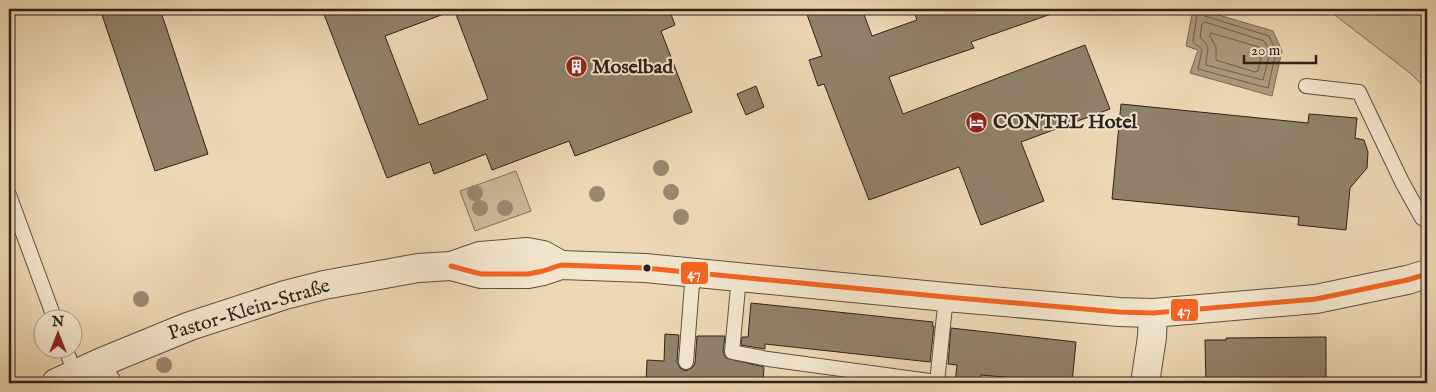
<svg xmlns="http://www.w3.org/2000/svg" width="1436" height="392" viewBox="0 0 1436 392" font-family="'IM FELL English',serif">
<style>
.green{fill:#cbb899;stroke:#7c6d5a}
.water{fill:#ab997f;stroke:#796957}
.lines{fill:none;stroke-linecap:round;stroke-linejoin:round}
.shore{stroke:#6c5e4c;stroke-width:1}
.building{fill:#90806a;stroke:#2e221a}
.lane-casing{stroke:#5d4f40;stroke-width:16}
.street-casing{stroke:#5d4f40;stroke-width:30}
.lane{stroke:#f2e5ce;stroke-width:14}
.street{stroke:#f2e5ce;stroke-width:28}
.bus-1-casing{stroke:#f2e5ce;stroke-width:9}
.bus-1{stroke:#f26522;stroke-width:5}
.tree{fill:#988870}
.bus-dot{fill:#2e221a;stroke:#f2e5ce;stroke-width:2}
.labels{text-anchor:middle;dominant-baseline:central;stroke-width:4;stroke-linejoin:round;paint-order:stroke}
.poi-label{font-size:20px;font-weight:bold;fill:#2e221a;stroke:#f2e5ce;text-anchor:start}
.street-label{font-size:20px;fill:#2e221a;stroke:#f2e5ce}
.line-badge{stroke:#f2e5ce;stroke-width:2}
.badge-label{font-size:14px;text-anchor:middle;font-weight:bold;fill:#fff}
</style>
<rect width="100%" height="100%" fill="#ebd7b3"/>
<filter id="stains"><feTurbulence type="fractalNoise" baseFrequency=".004" numOctaves="4"/><feColorMatrix values="0 0 0 0 .2 0 0 0 0 .09 0 0 0 0 .02 0 0 0 .5 -.17"/></filter>
<radialGradient id="worn" r=".72"><stop offset=".6" stop-color="#630" stop-opacity="0"/><stop offset="1" stop-color="#630" stop-opacity=".3"/></radialGradient>
<!-- green -->
<g class="green">
<polygon points="1327,9 1427,9 1427,90 1410,73"/>
<polygon points="516,171 531,211 475,231 460,191"/>
</g>
<!-- water -->
<polygon class="water" points="1193,9 1198,9 1273,31 1282,51 1272,96 1190,73 1198,50 1186,46"/>
<g class="lines">
<!-- shore -->
<g class="shore">
<path d="M1200,13l5,3 64,20 7,16 -8,36 -70,-19 4,-19c-2,-5 -8,-4 -9,-9l4,-26z"/>
<path d="M1205,22l59,19 6,11 -7,28 -57,-15c0,-15 7,-15 -6,-28l2,-13z"/>
<polygon points="1211,33 1259,47 1262,53 1258,71 1255,72 1216,60 1216,47 1210,36"/>
</g>
</g>
<!-- building -->
<g class="building">
<polygon points="100,9 160,9 208,154 155,171"/>
<polygon points="322,9 451,9 452,11 385,36 419,125 488,99 454,9 669,9 675,25 661,31 692,112 575,156 569,141 492,170 486,154 434,174 430,162 387,178"/>
<polygon points="805,9 862,9 872,36 917,20 913,9 1056,9 1057,12 971,42 974,48 889,77 903,114 1085,45 1110,109 1021,142 1044,201 981,225 959,167 869,200 824,84 818,86 809,60 822,56"/>
<polygon points="756,86 764,107 746,115 737,94"/>
<polygon points="1121,104 1308,123 1309,114 1357,118 1355,138 1364,140 1368,152 1367,168 1350,188 1346,230 1298,225 1299,217 1112,199"/>
<polygon points="751,303 933,322 932,326 934,326 930,362 765,344 765,349 741,345 742,337 748,337"/>
<polygon points="951,328 1076,342 1072,383 981,375 980,383 955,383 957,365 948,364"/>
<polygon points="665,334 679,335 677,362 681,369 686,371 693,367 695,363 697,336 725,336 723,352 726,358 764,367 763,383 646,383 647,360 664,361"/>
<polygon points="1326,337 1326,382 1206,383 1205,340 1226,340 1226,338"/>
</g>
<g class="lines">
<defs>
<g id="lane">
<polyline points="1306,86 1359,92 1402,182 1422,218 1427,221"/>
<polyline points="9,195 55,320"/>
<polyline points="739,277 732,352 768,359 937,382 946,297"/>
<polyline points="66,350 76,375"/>
<polyline points="102,362 115,383"/>
<polyline points="686,362 693,271"/>
</g>
<g id="street">
<polyline points="451,266 481,274 528,274 543,271 561,265 645,268 946,297 1119,312 1153,313 1316,299 1407,280 1427,274"/>
<polyline points="56,383 102,362 190,326 285,295 324,285 418,268 451,266 480,256 527,252 543,255 561,265"/>
<polyline points="1145,383 1152,337 1153,313"/>
</g>
</defs>
<!-- lane casing -->
<use href="#lane" class="lane-casing"/>
<!-- street casing -->
<use href="#street" class="street-casing"/>
<!-- lane -->
<use href="#lane" class="lane"/>
<!-- street -->
<use href="#street" class="street"/>
<defs>
<polyline id="bus-1" points="451,266 481,274 528,274 543,271 561,265 645,268 946,297 1119,312 1153,313 1316,299 1407,280 1427,274"/>
</defs>
<!-- bus-1 casing -->
<use href="#bus-1" class="bus-1-casing"/>
<!-- bus-1 -->
<use href="#bus-1" class="bus-1"/>
</g>
<!-- trees -->
<g class="tree">
<circle cx="661" cy="168" r="8"/>
<circle cx="671" cy="192" r="8"/>
<circle cx="475" cy="193" r="8"/>
<circle cx="597" cy="194" r="8"/>
<circle cx="480" cy="208" r="8"/>
<circle cx="505" cy="208" r="8"/>
<circle cx="681" cy="217" r="8"/>
<circle cx="141" cy="299" r="8"/>
<circle cx="164" cy="365" r="8"/>
</g>
<!-- icons -->
<defs>
<symbol id="building-disc" viewBox="-11 -11 22 22"><circle r="9.5" fill="#8f2418" stroke="#f2e5ce"/><path d="M-4-6H4V6H1V3H-1V6H-4ZM-2.5-4.3h1.7v1.8h-1.7ZM.8-4.3h1.7v1.8H.8ZM-2.5-1h1.7V.8h-1.7ZM.8-1h1.7V.8H.8Z" fill="#fff"/></symbol>
<symbol id="hotel-disc" viewBox="-11 -11 22 22"><circle r="9.5" fill="#8f2418" stroke="#f2e5ce"/><path d="M-6-4.5h1.5V1H6V5H4.5V3h-9V5H-6ZM-4 0a1.8 1.8 0 1 1 3.6 0ZM.5 0V-2.5h3Q6-2.5 6 0Z" fill="#fff"/></symbol>
</defs>
<g fill-rule="evenodd">
<use href="#building-disc" x="564" y="54" width="25" height="25"/>
<use href="#hotel-disc" x="964" y="110" width="25" height="25"/>
</g>
<!-- markers -->
<circle class="bus-dot" cx="647" cy="268" r="4.5"/>
<g class="labels">
<!-- poi labels -->
<g class="poi-label">
<text x="592" y="67">Moselbad</text>
<text x="993" y="122">CONTEL Hotel</text>
</g>
<!-- street labels -->
<g class="street-label">
<text transform="translate(249 310) rotate(-17)">Pastor-Klein-Straße</text>
</g>
</g>
<g class="line-badge">
<rect x="680" y="261" width="29" height="24" rx="5" fill="#f26522"/>
<rect x="1170" y="298" width="29" height="24" rx="5" fill="#f26522"/>
</g>
<g class="badge-label">
<text x="694" y="278">47</text>
<text x="1184" y="315">47</text>
</g>
<!-- margin -->
<rect width="1436" height="392" fill="none" stroke="#ebd7b3" stroke-width="30"/>
<rect x="10" y="10" width="1416" height="372" fill="none" stroke="#2e221a" stroke-width="2.5"/>
<rect x="15" y="15" width="1406" height="362" fill="none" stroke="#2e221a"/>
<!-- north arrow -->
<g transform="translate(58 334)"><circle r="24" fill="#f2e5ce" stroke="#a49786"/>
<path d="M0-4L9 19L0 12L-9 19Z" fill="#8f2418"/>
<text y="-8" font-size="14" font-weight="bold" text-anchor="middle" fill="#2e221a">N</text>
</g>
<!-- scale -->
<path d="M1244 55v8h72v-8" fill="none" stroke="#2e221a" stroke-width="2.5"/>
<text x="1251" y="55" font-size="15" fill="#2e221a" stroke="#f2e5ce" stroke-width="4" paint-order="stroke">20 m</text>
<rect width="100%" height="100%" filter="url(#stains)"/>
<rect width="100%" height="100%" fill="url(#worn)"/>
</svg>
